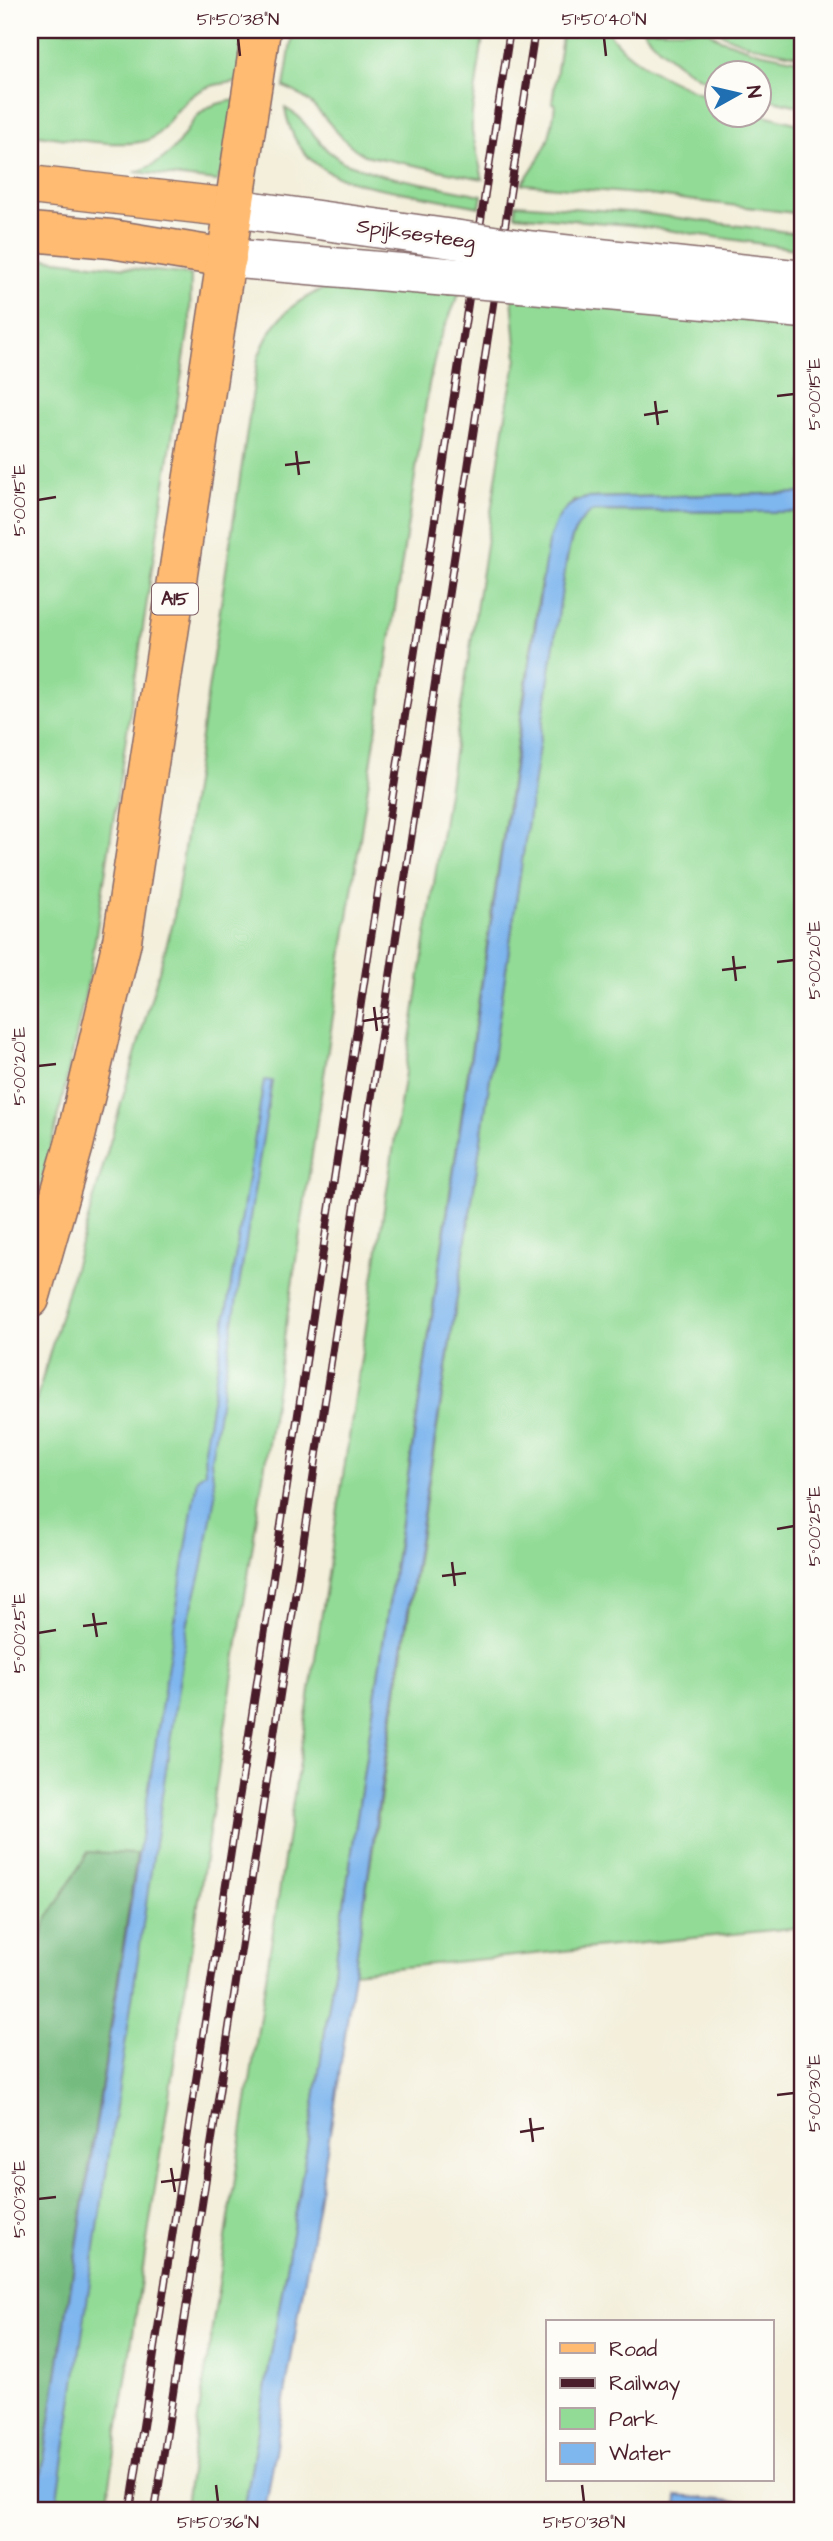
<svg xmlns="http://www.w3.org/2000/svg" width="833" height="2541" viewBox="0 0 833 2541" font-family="'Architects Daughter',sans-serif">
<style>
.green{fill:#92db96;stroke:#6e7d60;stroke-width:2}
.forest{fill:#75bb7f;stroke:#606d55;stroke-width:2}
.water{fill:#7eb6ee;stroke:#646a8c;stroke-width:2}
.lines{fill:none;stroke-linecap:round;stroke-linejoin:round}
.minor-casing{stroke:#856869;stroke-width:41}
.major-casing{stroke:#856869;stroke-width:41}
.highway-casing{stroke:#856869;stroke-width:41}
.minor{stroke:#fff;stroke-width:38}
.major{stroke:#febb71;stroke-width:38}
.highway{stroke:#febb71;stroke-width:38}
.rail-casing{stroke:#4a1f2b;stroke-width:8}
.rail{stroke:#fdfcf7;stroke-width:5;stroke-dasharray:16;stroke-linecap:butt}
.minor-bridge-casing{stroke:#856869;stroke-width:41;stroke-linecap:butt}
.minor-bridge{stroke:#fff;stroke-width:38}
.ticks{fill:none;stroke:#4a1f2b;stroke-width:2.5}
.labels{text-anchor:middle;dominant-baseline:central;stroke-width:5;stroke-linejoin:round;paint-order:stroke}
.shield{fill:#fdfcf7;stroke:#806168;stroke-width:2}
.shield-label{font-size:19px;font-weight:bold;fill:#4a1f2b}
.street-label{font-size:21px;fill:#4a1f2b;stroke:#fdfcf7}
.neatline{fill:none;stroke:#4a1f2b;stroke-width:2.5}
.ticks-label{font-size:18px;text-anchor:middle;fill:#4a1f2b}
</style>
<rect width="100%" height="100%" fill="#fdfcf7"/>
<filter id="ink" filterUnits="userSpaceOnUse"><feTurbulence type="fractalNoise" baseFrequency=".0143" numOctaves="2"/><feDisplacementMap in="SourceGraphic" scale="14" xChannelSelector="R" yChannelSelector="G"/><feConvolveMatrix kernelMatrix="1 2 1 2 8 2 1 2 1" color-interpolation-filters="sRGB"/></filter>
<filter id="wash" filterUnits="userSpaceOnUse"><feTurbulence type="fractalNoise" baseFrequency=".00686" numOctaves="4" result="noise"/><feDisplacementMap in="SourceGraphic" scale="28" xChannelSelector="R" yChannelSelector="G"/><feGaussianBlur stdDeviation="1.57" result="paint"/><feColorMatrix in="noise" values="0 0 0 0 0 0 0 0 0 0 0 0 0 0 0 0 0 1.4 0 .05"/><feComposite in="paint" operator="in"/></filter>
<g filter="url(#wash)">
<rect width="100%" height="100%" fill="#f3efdb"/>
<!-- green -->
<g class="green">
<path d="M31,30h217l-9,52c-36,1 -50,12 -71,40 -5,7 -11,15 -20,18 -25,9 -90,-3 -118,-6z"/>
<path d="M293,30h191l-12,84v18l11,47 -119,-24c-34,-20 -42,-54 -80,-68z"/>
<path d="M563,30h44c21,34 74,56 110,70l1,16h42v-2l43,11v89l-155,-19 -126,-11c22,-33 29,-40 33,-80l-3,-1z"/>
<path d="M643,30h63l14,9 39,13 44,9v46l-43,-10v-23h-42l-1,11c-27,-10 -57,-32 -74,-55z"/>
<path d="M715,30h88v26c-29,-6 -63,-10 -88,-26z"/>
<path d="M237,100l-14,68 -6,13 -82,-9c17,-5 31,-13 42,-27 10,-13 17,-30 32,-38 9,-4 19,-6 28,-7z"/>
<path d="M285,108l13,8 29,34 16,12 38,13 101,20 -2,12c-26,-5 -53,-10 -79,-15 -56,-10 -105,-19 -116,-84z"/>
<polygon points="516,204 641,213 803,234 803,250 640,226 515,215"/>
<polygon points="30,257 191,275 190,320 91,967 59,1114 30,1229"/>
<path d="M334,285l126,7 -22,51 -9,41 -323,2127h-76v-1089l143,-500 85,-564c15,-40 36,-59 76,-73z"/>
<polygon points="512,296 803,321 803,493 587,498 573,501 541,581 313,2112 244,2511 184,2511 509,395 517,359"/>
<path d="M593,511l210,1v1415l-449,45 120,-785 88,-598c6,-28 5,-63 31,-78z"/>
</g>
<!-- forest -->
<polygon class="forest" points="88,1852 137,1854 36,2511 30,2511 30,1994 45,1923"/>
<!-- water -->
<g class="water">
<path d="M803,493v19l-210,-1c-26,15 -26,50 -31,78l-88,598 -88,564 -50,346 -71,414h-21l69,-399 235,-1570c8,-23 15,-39 39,-44z"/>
<polygon points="264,1080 272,1081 211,1460 215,1495 202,1570 188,1621 56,2511 36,2511 197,1478 205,1472 204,1449"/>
<polygon points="677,2496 803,2507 803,2511 676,2511"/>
</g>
</g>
<g filter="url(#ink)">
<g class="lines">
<defs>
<g id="minor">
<polyline points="233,208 453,239"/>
<polyline points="526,250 803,280"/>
<polyline points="227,258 448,277"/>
<polyline points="521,283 803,309"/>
</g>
<g id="major">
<polyline points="30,185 233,208"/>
<polyline points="30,232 111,239 227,258"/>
</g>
<polyline id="highway" points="30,1299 74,1145 122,941 261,30"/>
</defs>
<!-- minor casing -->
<use href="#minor" class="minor-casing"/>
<!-- major casing -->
<use href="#major" class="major-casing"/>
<!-- highway casing -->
<use href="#highway" class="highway-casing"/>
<!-- minor -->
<use href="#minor" class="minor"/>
<!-- major -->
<use href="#major" class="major"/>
<!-- highway -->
<use href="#highway" class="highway"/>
<defs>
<g id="rail">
<polyline points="130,2511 510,30"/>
<polyline points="155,2511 535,30"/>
</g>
</defs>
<!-- rail casing -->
<use href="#rail" class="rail-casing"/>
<!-- rail -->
<use href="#rail" class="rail"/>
<defs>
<g id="minor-bridge">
<polyline points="453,239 526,250"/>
<polyline points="448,277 521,283"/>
</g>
</defs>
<!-- minor-bridge casing -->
<use href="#minor-bridge" class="minor-bridge-casing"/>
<!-- minor-bridge -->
<use href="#minor-bridge" class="minor-bridge"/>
</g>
</g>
<!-- ticks -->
<path class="ticks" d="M238,38l2,18M604,38l2,18M777,396l17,-2M655,401l3,24M644,415l24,-4M296,451l3,24M285,465l25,-3M38,500l18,-3M733,956l3,25M777,962l17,-2M722,970l24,-3M374,1007l3,24M363,1021l25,-4M38,1066l18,-2M777,1529l17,-3M452,1562l3,24M442,1576l24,-3M93,1613l4,24M83,1626l24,-3M38,1633l18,-3M777,2095l17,-2M530,2118l3,24M520,2132l24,-4M171,2168l4,24M161,2182l24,-3M38,2199l18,-2M216,2485l2,17M582,2485l2,17"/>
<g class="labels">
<!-- shield labels -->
<rect class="shield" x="152" y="583.5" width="46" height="31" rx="5"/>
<g class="shield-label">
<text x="175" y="599">A15</text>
</g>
<!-- street labels -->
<g class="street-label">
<text transform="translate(416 234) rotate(8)">Spijksesteeg</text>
</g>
</g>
<!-- margin -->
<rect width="833" height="2541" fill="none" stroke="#fdfcf7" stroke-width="77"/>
<!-- legend -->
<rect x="546" y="2320" width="228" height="161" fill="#fdfcf7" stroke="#b5a4a5" stroke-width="2"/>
<rect x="560" y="2343" width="35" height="10" fill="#febb71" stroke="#b5a4a5" stroke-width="2"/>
<text x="609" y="2356" font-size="21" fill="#4a1f2b">Road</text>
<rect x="560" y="2378" width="35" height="10" fill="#4a1f2b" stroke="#b5a4a5" stroke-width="2"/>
<text x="609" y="2390" font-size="21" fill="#4a1f2b">Railway</text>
<rect x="560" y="2408" width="35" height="21" fill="#92db96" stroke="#b5a4a5" stroke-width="2"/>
<text x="609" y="2426" font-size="21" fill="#4a1f2b">Park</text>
<rect x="560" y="2443" width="35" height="21" fill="#7eb6ee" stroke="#b5a4a5" stroke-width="2"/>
<text x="609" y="2460" font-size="21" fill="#4a1f2b">Water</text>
<!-- north arrow -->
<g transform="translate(738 94) rotate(82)"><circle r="33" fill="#fdfcf7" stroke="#b5a4a5" stroke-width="2"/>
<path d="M0-5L12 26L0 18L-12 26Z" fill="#1f6fb2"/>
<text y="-10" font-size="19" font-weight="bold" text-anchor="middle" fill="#4a1f2b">N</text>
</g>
<rect x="38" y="38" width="756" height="2464" class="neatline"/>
<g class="ticks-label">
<text x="238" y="25">51°50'38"N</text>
<text x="604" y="25">51°50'40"N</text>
<text transform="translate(814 394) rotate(-90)" y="6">5°00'15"E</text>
<text transform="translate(19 500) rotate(-90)" y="6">5°00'15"E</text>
<text transform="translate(814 960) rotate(-90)" y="6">5°00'20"E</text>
<text transform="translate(19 1066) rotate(-90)" y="6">5°00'20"E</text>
<text transform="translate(814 1526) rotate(-90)" y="6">5°00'25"E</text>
<text transform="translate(19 1633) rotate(-90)" y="6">5°00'25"E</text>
<text transform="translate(814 2093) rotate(-90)" y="6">5°00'30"E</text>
<text transform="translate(19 2199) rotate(-90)" y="6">5°00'30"E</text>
<text x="218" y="2528">51°50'36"N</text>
<text x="584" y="2528">51°50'38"N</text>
</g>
</svg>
